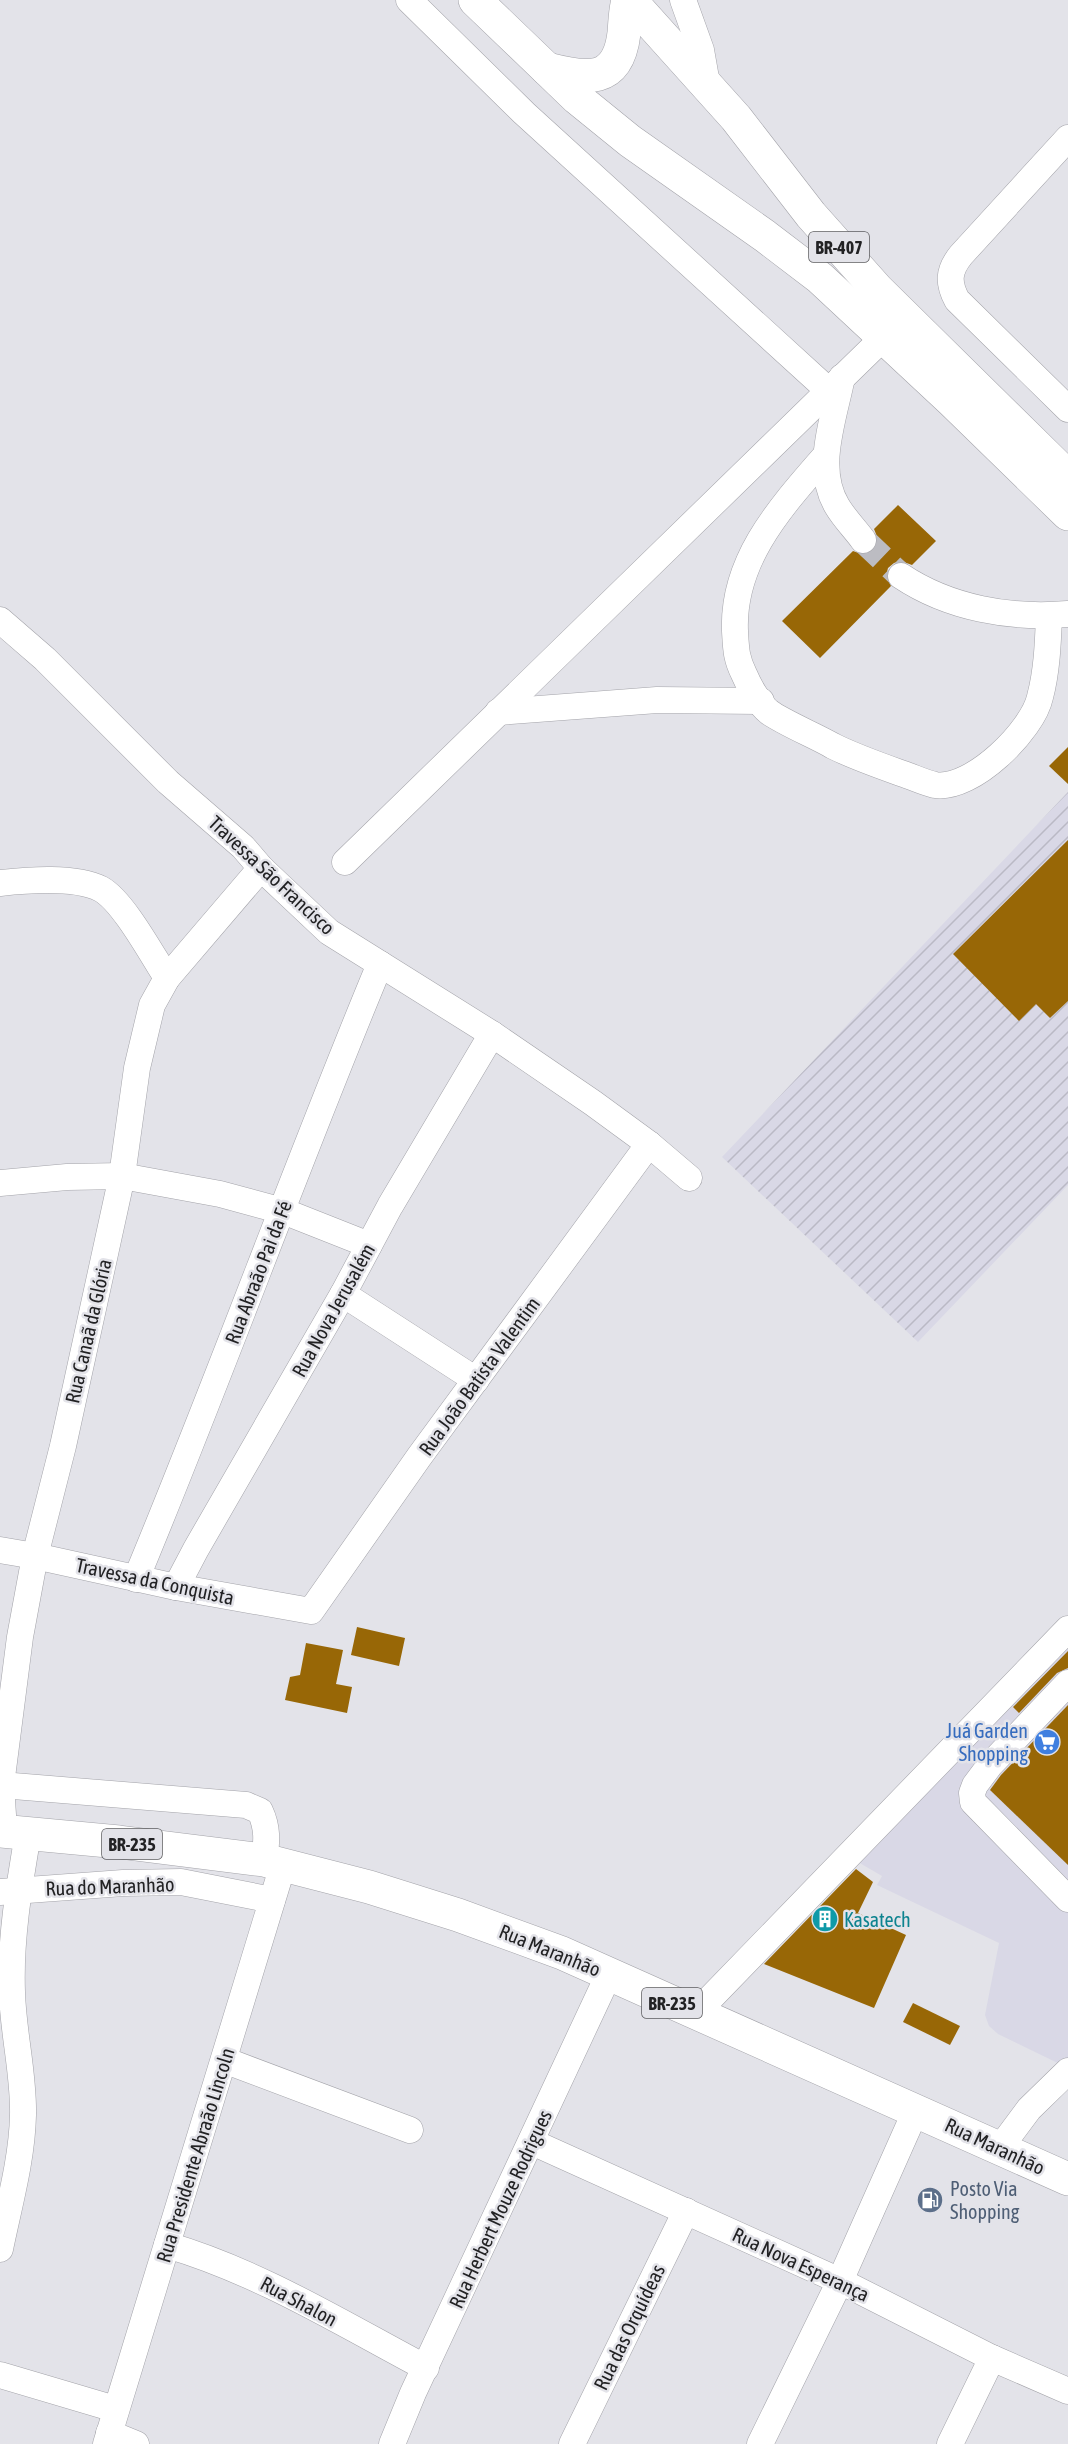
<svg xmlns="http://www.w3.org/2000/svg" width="1068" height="2444" viewBox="0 0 1068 2444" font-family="'Asap Condensed',sans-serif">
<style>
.built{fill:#d9d8e6}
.industrial{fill:url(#industrial-furrows)}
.building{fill:#986706}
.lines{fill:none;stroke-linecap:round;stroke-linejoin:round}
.minor-tunnel{stroke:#bcbcc2;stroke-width:26;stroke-dasharray:26 13;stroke-linecap:butt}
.minor-casing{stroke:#a3a3a9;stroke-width:27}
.highway-casing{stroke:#a3a3a9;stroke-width:34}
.minor{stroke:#fff;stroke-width:26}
.highway{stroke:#fff;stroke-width:33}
.labels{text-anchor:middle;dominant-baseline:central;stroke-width:5;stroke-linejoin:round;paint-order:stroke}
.shield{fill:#e3e3e9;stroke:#5c5c5f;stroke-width:1.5}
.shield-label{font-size:18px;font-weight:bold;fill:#222224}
.street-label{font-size:20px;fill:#222224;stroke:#e3e3e9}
.shop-label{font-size:20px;fill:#366cbe;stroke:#e3e3e9;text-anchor:end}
.culture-label{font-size:20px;fill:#0d838f;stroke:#e3e3e9;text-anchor:start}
.service-label{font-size:20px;fill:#4e5e75;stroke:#e3e3e9;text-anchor:start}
</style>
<defs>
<pattern id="industrial-furrows" width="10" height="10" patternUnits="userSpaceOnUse" patternTransform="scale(1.5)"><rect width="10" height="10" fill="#d9d8e6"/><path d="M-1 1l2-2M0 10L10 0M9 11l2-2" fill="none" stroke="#bab9c5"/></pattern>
</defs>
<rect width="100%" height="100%" fill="#e3e3e9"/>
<!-- built -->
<polygon class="built" points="1068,1643 1068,2068 998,2034 989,2026 985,2015 999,1943 877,1885 882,1876 858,1862"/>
<!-- industrial -->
<polygon class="industrial" points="1068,792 1068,1185 918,1342 722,1157"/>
<!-- building -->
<g class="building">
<polygon points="898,505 936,541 912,565 901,561 894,563 888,568 886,576 891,586 820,658 782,621 853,551 864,555 872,552 878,539 874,529"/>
<polygon points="1068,747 1068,784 1049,766"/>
<polygon points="1068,840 1068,1001 1050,1018 1036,1004 1019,1021 953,954"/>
<polygon points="357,1627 405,1638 399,1666 351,1655"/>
<polygon points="306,1643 343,1650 336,1684 352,1687 347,1713 285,1700 290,1677 300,1675"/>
<polygon points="1068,1651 1068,1668 1057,1673 1019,1713 1013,1707"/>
<polygon points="1068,1705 1068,1865 990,1790 1001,1775"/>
<polygon points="856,1869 873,1882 858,1913 906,1935 874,2008 764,1964"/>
<polygon points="913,2003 960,2026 950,2045 903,2022"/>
</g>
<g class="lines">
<!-- minor-tunnel -->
<polyline class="minor-tunnel" points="863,540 901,576"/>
<defs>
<g id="minor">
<polyline points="409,0 524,113 829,391"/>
<polyline points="683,0 701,50 707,84"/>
<path d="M1068,138l-107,117c-13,16 -13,28 -4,45l111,109"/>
<path d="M842,377c-8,41 -28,91 -5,129 7,12 18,23 26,34"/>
<path d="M826,455c-44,51 -94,104 -91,176 1,18 1,27 9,43 5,12 15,30 25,38 15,11 47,24 64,34 24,12 51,21 76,30 8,3 17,7 26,9 37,6 98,-55 105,-88 7,-26 8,-55 9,-81"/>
<path d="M901,576c48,32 109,43 167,38"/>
<polyline points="0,620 45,659 168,782 243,847 261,868 329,932 492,1034 593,1103 649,1144 689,1178"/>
<polyline points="498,712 657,700 761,701"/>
<polyline points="345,862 884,337"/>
<path d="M0,883c28,-3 75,-7 101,6 22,12 51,66 66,89"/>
<polyline points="0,1183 67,1177 122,1176 220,1194 283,1211 369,1245"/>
<polyline points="343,1294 476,1380"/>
<polyline points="0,1550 35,1556 176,1587 311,1611 419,1457 649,1144"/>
<path d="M136,1579c85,-204 159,-411 244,-615"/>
<polyline points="176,1587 196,1549 343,1294 390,1206 492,1034"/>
<polyline points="1068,1683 990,1765 975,1785 972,1793 973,1802 1068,1899"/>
<path d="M1,1785l245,20 14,6c8,17 7,31 4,49"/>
<polyline points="4,1830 1,1785 20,1637 35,1556 63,1446 122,1176 137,1068 152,1005 167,978 261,868"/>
<polyline points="0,1892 123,1883 181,1882 272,1900"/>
<polyline points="696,2013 1068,1629"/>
<polyline points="224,2060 410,2130"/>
<polyline points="532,2142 840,2281 992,2358 1068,2391"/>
<polyline points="1000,2148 1029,2109 1068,2071"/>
<path d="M167,2245c92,27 174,78 259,123"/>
<path d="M0,2249c9,-44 22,-89 23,-134 1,-41 -10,-82 -11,-123 -2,-53 7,-105 16,-158"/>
<polyline points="0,2375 115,2409"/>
<polyline points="109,2433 136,2444"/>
<polyline points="106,2444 283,1865"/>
<polyline points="392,2444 413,2393 609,1974"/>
<polyline points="572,2444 686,2211"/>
<polyline points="760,2444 840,2281 916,2110"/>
<polyline points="950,2444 992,2358"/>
</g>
<g id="highway">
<polyline points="475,0 577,98 630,141 765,236 820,278 952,401 1068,514"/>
<polyline points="630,0 736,118 811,215 877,289 1068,477"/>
<path d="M547,69c39,10 71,16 77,-36 1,-12 1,-22 4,-33"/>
<polyline points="0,1831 119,1842 264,1860 369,1887 458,1915 562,1953 1068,2179"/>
</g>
</defs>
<!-- minor casing -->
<use href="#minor" class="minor-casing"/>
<!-- highway casing -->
<use href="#highway" class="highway-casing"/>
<!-- minor -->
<use href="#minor" class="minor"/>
<!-- highway -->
<use href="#highway" class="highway"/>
</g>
<!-- icons -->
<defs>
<symbol id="supermarket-disc" viewBox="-11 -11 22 22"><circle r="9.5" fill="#3f7fe0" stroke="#e3e3e9"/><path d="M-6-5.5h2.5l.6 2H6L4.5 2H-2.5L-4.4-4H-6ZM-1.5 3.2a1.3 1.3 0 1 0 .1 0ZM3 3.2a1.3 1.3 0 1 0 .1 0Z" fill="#fff"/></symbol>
<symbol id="building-disc" viewBox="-11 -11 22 22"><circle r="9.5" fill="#0f9aa8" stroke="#e3e3e9"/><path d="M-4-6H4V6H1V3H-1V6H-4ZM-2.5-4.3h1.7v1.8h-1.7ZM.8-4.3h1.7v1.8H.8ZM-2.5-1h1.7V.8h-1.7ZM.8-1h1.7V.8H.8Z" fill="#fff"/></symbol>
<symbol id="fuel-disc" viewBox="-11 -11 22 22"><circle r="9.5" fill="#5c6f8a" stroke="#e3e3e9"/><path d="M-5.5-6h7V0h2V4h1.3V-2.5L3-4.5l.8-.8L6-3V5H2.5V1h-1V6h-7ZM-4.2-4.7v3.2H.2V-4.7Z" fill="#fff"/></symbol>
</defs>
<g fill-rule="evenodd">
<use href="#supermarket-disc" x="1032" y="1727" width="30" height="30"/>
<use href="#building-disc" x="810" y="1904" width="30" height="30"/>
<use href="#fuel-disc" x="915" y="2185" width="30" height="30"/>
</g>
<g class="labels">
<!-- shield labels -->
<g class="shield">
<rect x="809" y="232" width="60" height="30" rx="4.5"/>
<rect x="102" y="1829" width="60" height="30" rx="4.5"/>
<rect x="642" y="1988" width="60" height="30" rx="4.5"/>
</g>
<g class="shield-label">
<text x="839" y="247">BR-407</text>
<text x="132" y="1844">BR-235</text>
<text x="672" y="2003">BR-235</text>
</g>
<!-- street labels -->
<g class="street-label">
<text transform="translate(272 875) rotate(43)">Travessa São Francisco</text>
<text transform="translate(258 1272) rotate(-69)">Rua Abraão Pai da Fé</text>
<text transform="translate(333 1310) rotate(-61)">Rua Nova Jerusalém</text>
<text transform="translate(88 1331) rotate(-77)">Rua Canaã da Glória</text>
<text transform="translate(479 1376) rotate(-54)">Rua João Batista Valentim</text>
<text transform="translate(155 1581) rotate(12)">Travessa da Conquista</text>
<text transform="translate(110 1886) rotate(-2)">Rua do Maranhão</text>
<text transform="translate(550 1950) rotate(22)">Rua Maranhão</text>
<text transform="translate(995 2146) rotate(25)">Rua Maranhão</text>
<text transform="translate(195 2155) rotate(-73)">Rua Presidente Abraão Lincoln</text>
<text transform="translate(500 2209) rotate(-65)">Rua Herbert Mouze Rodrigues</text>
<text transform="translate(801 2264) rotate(25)">Rua Nova Esperança</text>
<text transform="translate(299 2301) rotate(28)">Rua Shalon</text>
<text transform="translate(629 2327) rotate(-64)">Rua das Orquídeas</text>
</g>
<!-- shop labels -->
<g class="shop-label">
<text x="1028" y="1730">Juá Garden<tspan x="1028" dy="23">Shopping</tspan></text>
</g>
<!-- culture labels -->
<g class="culture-label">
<text x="844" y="1919">Kasatech</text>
</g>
<!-- service labels -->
<g class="service-label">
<text x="950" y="2188">Posto Via<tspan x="950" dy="23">Shopping</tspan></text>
</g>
</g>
</svg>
